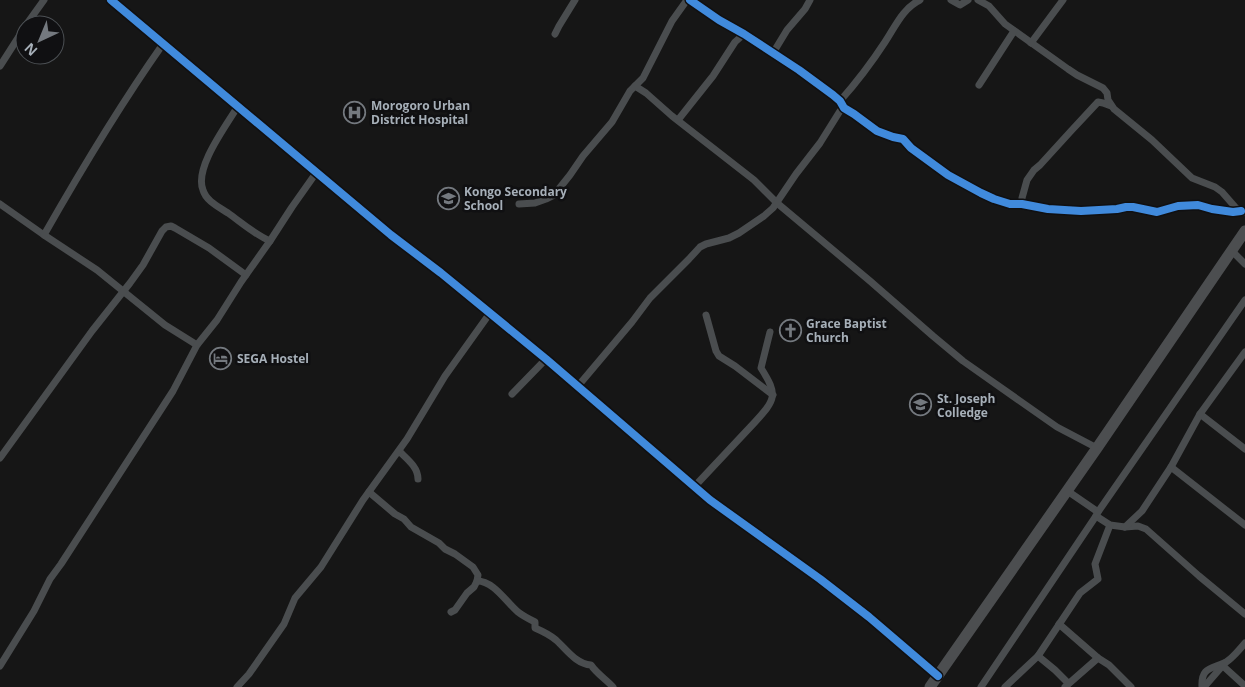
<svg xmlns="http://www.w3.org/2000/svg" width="1245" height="687" viewBox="0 0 1245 687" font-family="'Open Sans',sans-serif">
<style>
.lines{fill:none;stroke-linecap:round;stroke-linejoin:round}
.minor{stroke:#4a4d4f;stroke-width:7}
.trunk{stroke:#4c4e50;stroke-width:11}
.cycleway-casing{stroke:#101012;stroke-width:11}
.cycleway{stroke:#408adc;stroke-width:8}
.labels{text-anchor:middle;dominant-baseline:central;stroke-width:5;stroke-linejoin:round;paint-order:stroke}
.poi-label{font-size:12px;font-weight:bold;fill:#a6afb8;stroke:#101012;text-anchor:start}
</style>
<rect width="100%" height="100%" fill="#161616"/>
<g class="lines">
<!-- minor -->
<g class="minor">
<polyline points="111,0 391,235 441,273 546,359 710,500 820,579 869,617 938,676"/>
<polyline points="690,0 719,20 744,34 799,70 833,95 840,101 844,108 854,114 877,131 893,137 903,139 911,148 948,175 981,193 994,199 1010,204 1022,204 1048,209 1081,211 1117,209 1126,207 1133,207 1157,212 1178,206 1198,205 1212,209 1233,212 1241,211"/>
<polyline points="951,0 960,5 968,0"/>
<polyline points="978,0 989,6 1005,24 1068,69 1077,75 1103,88 1107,93 1108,100 1114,109 1152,140 1192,178 1215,187 1222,192 1236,208 1243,212"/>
<polyline points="26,25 44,0"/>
<polyline points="555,34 559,26 575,0"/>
<polyline points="1031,43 1063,0"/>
<polyline points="773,53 787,30 805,9 810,0"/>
<polyline points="0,66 25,27"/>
<polyline points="979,85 1014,31"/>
<polyline points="635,86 646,93 672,116 754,180 777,203 870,281 933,336 963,361 1057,427 1097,448"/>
<path d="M840,101c16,-18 32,-39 45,-59 10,-15 18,-34 35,-42"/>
<path d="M238,106c-12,20 -44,62 -35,84 3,11 16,17 25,23 14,10 26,21 42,28"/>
<polyline points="678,120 713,76 735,42 744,34"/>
<polyline points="0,204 44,235 97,270 165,325 197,345"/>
<polyline points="519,204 535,203 546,199 554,195 570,175 583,156 612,122 630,91 643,78 672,21 687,0"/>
<polyline points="1022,204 1022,198 1027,180 1034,170 1040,165 1071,131 1098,102 1103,103 1111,106"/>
<path d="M44,235c37,-65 76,-130 119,-191"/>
<polyline points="1232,251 1245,264"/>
<polyline points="706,315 716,351 719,356 735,366 773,395"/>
<polyline points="578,386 632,322 650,298 689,259 700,247 706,244 729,238 739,233 764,216 773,208 796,174 820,143 840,111 844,108"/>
<polyline points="512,394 546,359"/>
<polyline points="1200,414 1245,449"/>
<path d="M399,451c8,8 19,16 19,28"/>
<polyline points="0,458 92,331 130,283 143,265 162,231 166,227 171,226 175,228 209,248 246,275"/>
<polyline points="1171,467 1245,525"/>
<path d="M694,487l61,-65c21,-23 23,-27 6,-54l9,-36"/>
<polyline points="1066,490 1098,512"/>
<polyline points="369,492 395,514 404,519 411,527 439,543 445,549 455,554 473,567 478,575 477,581 474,587 467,593 455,610 451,612"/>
<polyline points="1096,516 1110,525 1125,527 1138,526 1146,529 1199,576 1245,614"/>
<polyline points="1125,527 1142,511 1171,467 1200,414 1245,352"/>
<path d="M477,581c17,0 29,21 41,31 5,4 11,7 17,10v6c7,3 15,7 21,12 11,10 20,24 35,25 6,9 15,14 22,22"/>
<polyline points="1059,624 1098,658 1109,665 1131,687"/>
<polyline points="1038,656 1055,670 1068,683"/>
<polyline points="0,666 34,611 50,579 61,564 173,391 197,345 217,320 241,282 270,241 292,207 316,173"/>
<polyline points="1223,666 1245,686"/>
<polyline points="237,687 249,674 284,624 295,598 321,567 363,500 407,439 445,376 490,313"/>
<polyline points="981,687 1096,516 1098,512 1245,300"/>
<polyline points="1005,687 1038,656 1080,593 1098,579 1095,564 1110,525"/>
<polyline points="1065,687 1098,658"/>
<path d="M1202,687c-1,-19 8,-18 22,-24 6,-2 16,-14 21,-20"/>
<polyline points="1204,687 1225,663"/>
</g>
<!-- trunk -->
<polyline class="trunk" points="930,687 1097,448 1245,231"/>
<defs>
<g id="cycleway">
<polyline points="111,0 391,235 441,273 546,359 710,500 820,579 869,617 938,676"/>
<polyline points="690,0 719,20 744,34 799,70 833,95 840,101 844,108 854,114 877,131 893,137 903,139 911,148 948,175 981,193 994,199 1010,204 1022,204 1048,209 1081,211 1117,209 1126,207 1133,207 1157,212 1178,206 1198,205 1212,209 1233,212 1241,211"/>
</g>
</defs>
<!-- cycleway casing -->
<use href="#cycleway" class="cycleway-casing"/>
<!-- cycleway -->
<use href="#cycleway" class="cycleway"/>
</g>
<!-- icons -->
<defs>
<symbol id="hospital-ring" viewBox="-11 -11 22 22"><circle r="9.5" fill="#101012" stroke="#74797f" stroke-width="1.5"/><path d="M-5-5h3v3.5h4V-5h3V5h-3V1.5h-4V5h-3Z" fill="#74797f"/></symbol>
<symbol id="school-ring" viewBox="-11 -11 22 22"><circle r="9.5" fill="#101012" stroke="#74797f" stroke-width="1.5"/><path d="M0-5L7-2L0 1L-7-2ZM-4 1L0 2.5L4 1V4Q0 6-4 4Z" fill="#74797f"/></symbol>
<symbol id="church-ring" viewBox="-11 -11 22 22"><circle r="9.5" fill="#101012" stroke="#74797f" stroke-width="1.5"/><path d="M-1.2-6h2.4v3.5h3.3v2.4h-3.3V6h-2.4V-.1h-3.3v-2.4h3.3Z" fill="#74797f"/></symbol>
<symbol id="hotel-ring" viewBox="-11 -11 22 22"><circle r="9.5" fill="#101012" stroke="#74797f" stroke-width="1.5"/><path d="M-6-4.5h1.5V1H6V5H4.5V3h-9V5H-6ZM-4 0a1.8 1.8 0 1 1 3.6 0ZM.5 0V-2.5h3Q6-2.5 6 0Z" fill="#74797f"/></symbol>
<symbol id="university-ring" viewBox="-11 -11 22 22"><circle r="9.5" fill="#101012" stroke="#74797f" stroke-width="1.5"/><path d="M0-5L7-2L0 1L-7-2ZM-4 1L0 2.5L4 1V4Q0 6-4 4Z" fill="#74797f"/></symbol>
</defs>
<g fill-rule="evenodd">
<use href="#hospital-ring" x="342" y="100" width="25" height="25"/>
<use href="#school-ring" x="436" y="186" width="25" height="25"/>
<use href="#church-ring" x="778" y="318" width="25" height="25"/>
<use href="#hotel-ring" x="208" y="346" width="25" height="25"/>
<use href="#university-ring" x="908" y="392" width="25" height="25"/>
</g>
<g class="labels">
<!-- poi labels -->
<g class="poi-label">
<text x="371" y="105">Morogoro Urban<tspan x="371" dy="14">District Hospital</tspan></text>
<text x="464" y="191">Kongo Secondary<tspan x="464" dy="14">School</tspan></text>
<text x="806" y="323">Grace Baptist<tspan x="806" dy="14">Church</tspan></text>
<text x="237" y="358">SEGA Hostel</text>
<text x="937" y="398">St. Joseph<tspan x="937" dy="14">Colledge</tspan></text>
</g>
</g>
<!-- north arrow -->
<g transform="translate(40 40) rotate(224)"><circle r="24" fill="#101012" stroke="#4c5054"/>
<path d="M0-4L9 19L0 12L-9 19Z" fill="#74797f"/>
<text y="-8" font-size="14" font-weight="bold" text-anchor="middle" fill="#a6afb8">N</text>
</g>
</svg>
